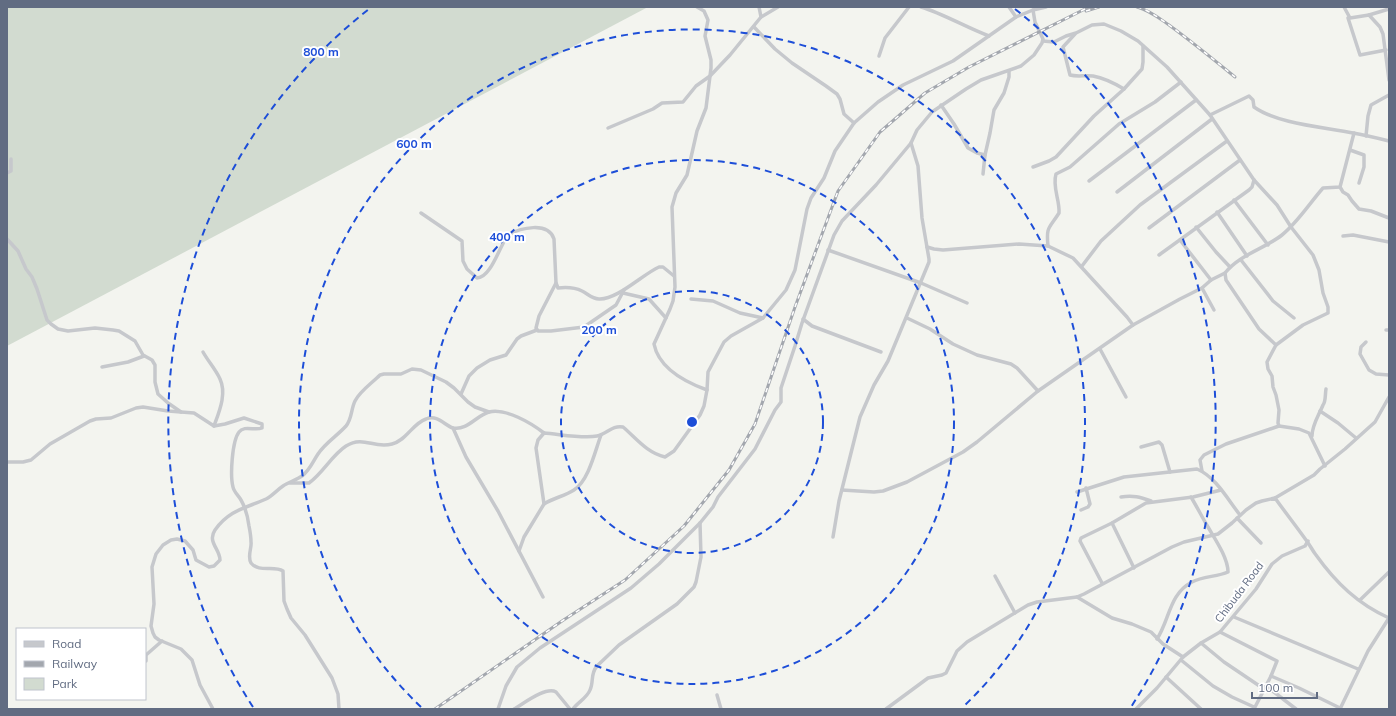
<svg xmlns="http://www.w3.org/2000/svg" width="1396" height="716" viewBox="0 0 1396 716" font-family="Mulish,sans-serif">
<style>
.green{fill:#d2dbd0}
.lines{fill:none;stroke-linecap:round;stroke-linejoin:round}
.street{stroke:#c6c8cc;stroke-width:3.5}
.rail-casing{stroke:#a3a7ae;stroke-width:3}
.rail{stroke:#fff;stroke-width:1.5;stroke-dasharray:4.5;stroke-linecap:butt}
.ring{fill:none;stroke:#1d4ed8;stroke-width:2;stroke-dasharray:7 5}
.labels{text-anchor:middle;dominant-baseline:central;stroke-width:4;stroke-linejoin:round;paint-order:stroke}
.street-label{font-size:11px;fill:#616c82;stroke:#fff}
.centre{fill:#1d4ed8;stroke:#fff;stroke-width:2}
.ring-label{font-size:12px;text-anchor:middle;font-weight:bold;fill:#1d4ed8;stroke:#fff;stroke-width:4;stroke-linejoin:round;paint-order:stroke}
</style>
<rect width="100%" height="100%" fill="#f3f4ef"/>
<!-- green -->
<polygon class="green" points="7,7 648,7 7,346"/>
<g class="lines">
<!-- street -->
<g class="street">
<path d="M697,7l7,4 4,9 -3,16 6,24v8l-5,40 -9,23 -10,44 -11,18 -4,14 3,80 -2,14 -3,8 -16,35c5,25 31,38 53,46"/>
<path d="M921,7c23,7 44,20 68,29"/>
<polyline points="1009,7 1016,17"/>
<polyline points="1344,7 1350,18 1369,15 1380,27 1383,34 1389,80"/>
<polyline points="1369,15 1389,9"/>
<polyline points="761,17 778,7"/>
<polyline points="1348,18 1360,55 1386,50"/>
<polyline points="754,27 775,49 792,63 826,86 837,94 840,99 844,114 854,123"/>
<path d="M1075,34l-12,13 7,28c7,2 15,0 23,1 11,2 21,7 31,13"/>
<polyline points="1043,41 1054,42 1066,36 1076,33 1092,25 1104,24 1121,31 1138,41 1167,67 1210,115 1254,180 1277,205 1291,227 1313,255 1319,270 1323,293 1328,307 1328,313 1303,325 1276,345"/>
<polyline points="879,56 885,38 909,7"/>
<polyline points="941,105 954,124 968,148 977,153 985,155"/>
<path d="M1210,115l39,-19 4,4 1,7c24,17 69,20 99,26 12,2 24,5 36,8"/>
<polyline points="608,128 653,109 662,103 683,102 696,86 710,76 730,55 761,17 759,7"/>
<polyline points="1366,136 1368,116 1371,105 1389,95"/>
<polyline points="1350,150 1364,155 1364,167 1359,183"/>
<polyline points="1033,167 1049,161 1056,157 1094,116 1124,89 1142,69 1143,62 1143,46"/>
<polyline points="7,173 11,171 11,159"/>
<polyline points="983,174 985,155 990,133 994,110 1004,93 1009,77 1009,71"/>
<polyline points="1089,181 1196,100"/>
<polyline points="1340,187 1343,192 1348,195 1352,201 1359,209 1371,211 1389,218"/>
<polyline points="1117,192 1212,119"/>
<polyline points="1234,200 1268,245"/>
<polyline points="1217,212 1247,256"/>
<path d="M421,213l41,28 1,20 4,8 10,9c14,0 23,-33 31,-43 12,-7 40,-14 46,4l2,44 2,5c9,-1 16,-1 24,3 6,3 10,8 17,8 18,1 44,-25 60,-32h4l11,9"/>
<polyline points="1196,227 1216,252 1230,267"/>
<polyline points="1149,228 1240,160"/>
<polyline points="1343,236 1353,235 1389,242"/>
<polyline points="7,239 18,251 26,269 32,277 37,289 47,320 51,324 58,329 68,331 95,328 113,330 119,331 135,341 143,355 152,360 155,365 155,382 158,394 168,403 181,412"/>
<polyline points="1180,240 1211,280"/>
<path d="M1048,246c-2,-20 1,-17 11,-33 1,-13 -7,-26 -3,-39l14,-7 49,-43 36,-22 26,-20"/>
<polyline points="828,250 921,283 967,303"/>
<polyline points="1159,255 1249,190 1252,187 1254,180"/>
<polyline points="1241,260 1273,301 1294,318"/>
<polyline points="1082,266 1101,241 1140,205 1227,141"/>
<polyline points="556,283 539,316 536,328 538,331 551,331 584,327 616,305 624,290"/>
<polyline points="1202,288 1214,310"/>
<polyline points="623,293 649,299 666,318"/>
<polyline points="691,299 713,301 740,313 763,318"/>
<polyline points="907,318 930,329 953,344 977,355 1011,364 1017,368 1038,391"/>
<polyline points="803,319 812,326 881,352"/>
<polyline points="1133,325 1180,299 1202,288 1211,280 1225,273"/>
<polyline points="1386,330 1389,330"/>
<polyline points="1366,342 1361,347 1360,354 1369,370 1376,374 1389,375"/>
<polyline points="1100,349 1126,397"/>
<path d="M203,352c5,9 13,18 17,27 7,15 -1,33 -6,47"/>
<polyline points="102,367 128,362 144,356"/>
<polyline points="461,394 469,376 477,368 490,360 506,355 517,339 521,336 537,330"/>
<polyline points="1320,411 1338,423 1356,438"/>
<polyline points="453,428 466,457 498,511 543,597"/>
<path d="M1312,436c0,-11 7,-21 11,-31 3,-4 2,-11 3,-16"/>
<polyline points="1141,447 1159,442 1162,445 1170,472"/>
<path d="M7,462h16l8,-2 19,-16 40,-23 6,-2 15,-1 25,-10 7,-1 25,4 26,2 20,13 11,-2 19,-6 18,6v4c-7,3 -18,-3 -23,4 -7,9 -9,44 -6,55 1,5 5,8 8,13 4,7 7,18 8,26 1,5 2,11 2,16 1,6 -4,14 0,21 8,10 23,2 32,8l1,30 3,8 4,9 14,17 27,43 6,16 1,15"/>
<path d="M1325,466l-16,-33 -10,-4 -20,-3 -1,-3 1,-13 -3,-15 -3,-8 -1,-11 -4,-7 -1,-7 9,-17 -17,-16 -33,-49 -1,-7c14,-18 39,-24 57,-38 16,-13 27,-31 41,-47l17,-1 14,-54"/>
<polyline points="1202,471 1200,460 1204,455 1226,444 1279,426"/>
<path d="M290,483h19c14,-10 23,-28 37,-37 18,-11 27,3 46,-2 15,-4 20,-20 34,-25 12,-5 19,7 27,9 14,3 24,-13 36,-16 17,-4 42,11 55,21"/>
<polyline points="842,490 874,492 883,491 907,482 963,452 977,442 1038,391 1133,325 1127,317 1073,258 1048,246 1019,244 943,250 934,249 927,247"/>
<path d="M1077,492l47,-15 73,-8c19,8 31,31 43,46"/>
<path d="M1121,497c12,-2 19,0 30,4"/>
<polyline points="1275,498 1314,475 1320,469 1345,449 1375,422 1389,397"/>
<path d="M544,504c9,-6 21,-8 30,-14 15,-10 21,-39 27,-55"/>
<polyline points="1081,510 1088,507 1090,504 1086,488"/>
<polyline points="1237,518 1261,543"/>
<polyline points="1112,523 1134,568"/>
<polyline points="833,537 839,501 860,417 874,385 888,361 929,262 929,259 922,218 918,166 911,143"/>
<path d="M519,551l5,-14 20,-33 -8,-56 2,-8 6,-7c15,1 39,6 53,3 10,-2 15,-11 26,-9 13,11 24,26 42,30l9,-6 26,-36 4,-9 3,-16 1,-18 16,-30 7,-6 32,-18 23,-28 9,-20 12,-61 4,-11 13,-20 11,-27 19,-28 24,-21 25,-17 50,-24 63,-44 17,-7 13,-3"/>
<polyline points="995,576 1015,613"/>
<polyline points="1102,583 1080,541 1081,538 1112,523 1146,503 1193,497 1221,490"/>
<polyline points="1077,597 1112,618 1132,624 1151,632 1163,644 1183,657"/>
<polyline points="1360,600 1389,572"/>
<polyline points="1234,617 1358,669"/>
<polyline points="1220,632 1277,661 1271,676 1254,709"/>
<path d="M1157,639c13,-20 12,-45 35,-57 11,-6 25,-5 36,-10 0,-14 -13,-33 -20,-45 -6,-10 -11,-20 -17,-30"/>
<polyline points="1201,643 1224,662 1264,689"/>
<polyline points="1181,660 1213,686 1232,697 1254,707"/>
<polyline points="146,661 146,655 162,641"/>
<polyline points="1271,676 1299,688 1340,708"/>
<polyline points="1166,677 1201,709"/>
<polyline points="1266,686 1296,709"/>
<polyline points="717,695 721,709"/>
<path d="M213,709l-13,-24 -8,-25 -11,-11 -22,-9 -4,-3 -2,-4 -2,-7 3,-22 -2,-37 4,-13 7,-9 8,-5 6,-1 8,2 8,9 3,10 13,7 5,-1 6,-6c0,-11 -13,-18 -5,-30 14,-20 31,-22 51,-31 6,-3 11,-9 17,-13 6,-4 13,-6 19,-10 8,-6 10,-13 16,-22 7,-11 19,-18 28,-28 6,-7 5,-17 9,-25 5,-10 17,-18 25,-26l4,-1h17l11,-5 9,1 25,12 8,6 14,14 7,5 14,5"/>
<polyline points="498,709 506,686 517,667 540,648 631,588 659,564 700,523 713,507 718,497 755,449 775,410 781,402 781,388 795,346 802,323 834,235 842,221 876,185 911,143 917,130 932,112 966,89 981,80 1021,66 1034,55 1042,43 1043,39 1035,22 1033,10"/>
<path d="M514,709c9,-5 32,-23 42,-17l14,17"/>
<path d="M573,709c4,-6 14,-11 17,-19 4,-8 0,-16 7,-24l22,-21 58,-41 17,-17 2,-5 5,-25 -1,-34"/>
<path d="M886,709l42,-31 14,-3 4,-2 11,-22 10,-9 61,-37 9,-3 40,-5 7,-3 88,-47 12,-5 34,-8 14,-11 14,-13 10,-7 6,-2 13,-3c10,14 21,28 31,42 4,5 6,10 10,15 20,28 42,49 73,63"/>
<polyline points="1136,709 1157,688 1183,657 1201,643 1220,632 1256,589 1272,564 1282,556 1305,546 1308,541"/>
<polyline points="1340,709 1368,651 1389,618"/>
</g>
<defs>
<g id="rail">
<path d="M1137,7c12,3 22,11 32,18 22,16 44,34 66,52"/>
<polyline points="1086,11 1099,7"/>
<polyline points="435,709 562,621 625,580 684,526 729,470 755,424 795,307 838,191 880,132 925,93 969,67 1089,7"/>
</g>
</defs>
<!-- rail casing -->
<use href="#rail" class="rail-casing"/>
<!-- rail -->
<use href="#rail" class="rail"/>
</g>
<!-- distance rings -->
<g class="ring">
<circle cx="692" cy="422" r="131"/>
<circle cx="692" cy="422" r="262"/>
<path d="M421 707A393 393 0 1 1 963 707"/>
<path d="M253 707A524 524 0 0 1 369 9M1015 9A524 524 0 0 1 1131 707"/>
</g>
<g class="labels">
<!-- street labels -->
<g class="street-label">
<text transform="translate(1239 592) rotate(-53)">Chibuda Road</text>
</g>
</g>
<circle cx="692" cy="422" r="6" class="centre"/>
<g class="ring-label">
<text x="321" y="56">800 m</text>
<text x="414" y="148">600 m</text>
<text x="507" y="241">400 m</text>
<text x="599" y="334">200 m</text>
</g>
<!-- border -->
<rect width="1396" height="716" fill="none" stroke="#616c82" stroke-width="16"/>
<!-- legend -->
<rect x="16" y="628" width="130" height="72" fill="#ffffff" stroke="#c0c4cd"/>
<rect x="24" y="641" width="20" height="6" fill="#c6c8cc" stroke="#c0c4cd"/>
<text x="52" y="648" font-size="12" fill="#616c82">Road</text>
<rect x="24" y="661" width="20" height="6" fill="#a3a7ae" stroke="#c0c4cd"/>
<text x="52" y="668" font-size="12" fill="#616c82">Railway</text>
<rect x="24" y="678" width="20" height="12" fill="#d2dbd0" stroke="#c0c4cd"/>
<text x="52" y="688" font-size="12" fill="#616c82">Park</text>
<!-- scale -->
<path d="M1252 692v6h65v-6" fill="none" stroke="#616c82" stroke-width="2"/>
<text x="1258" y="692" font-size="12" fill="#616c82" stroke="#ffffff" stroke-width="3" paint-order="stroke">100 m</text>
</svg>
